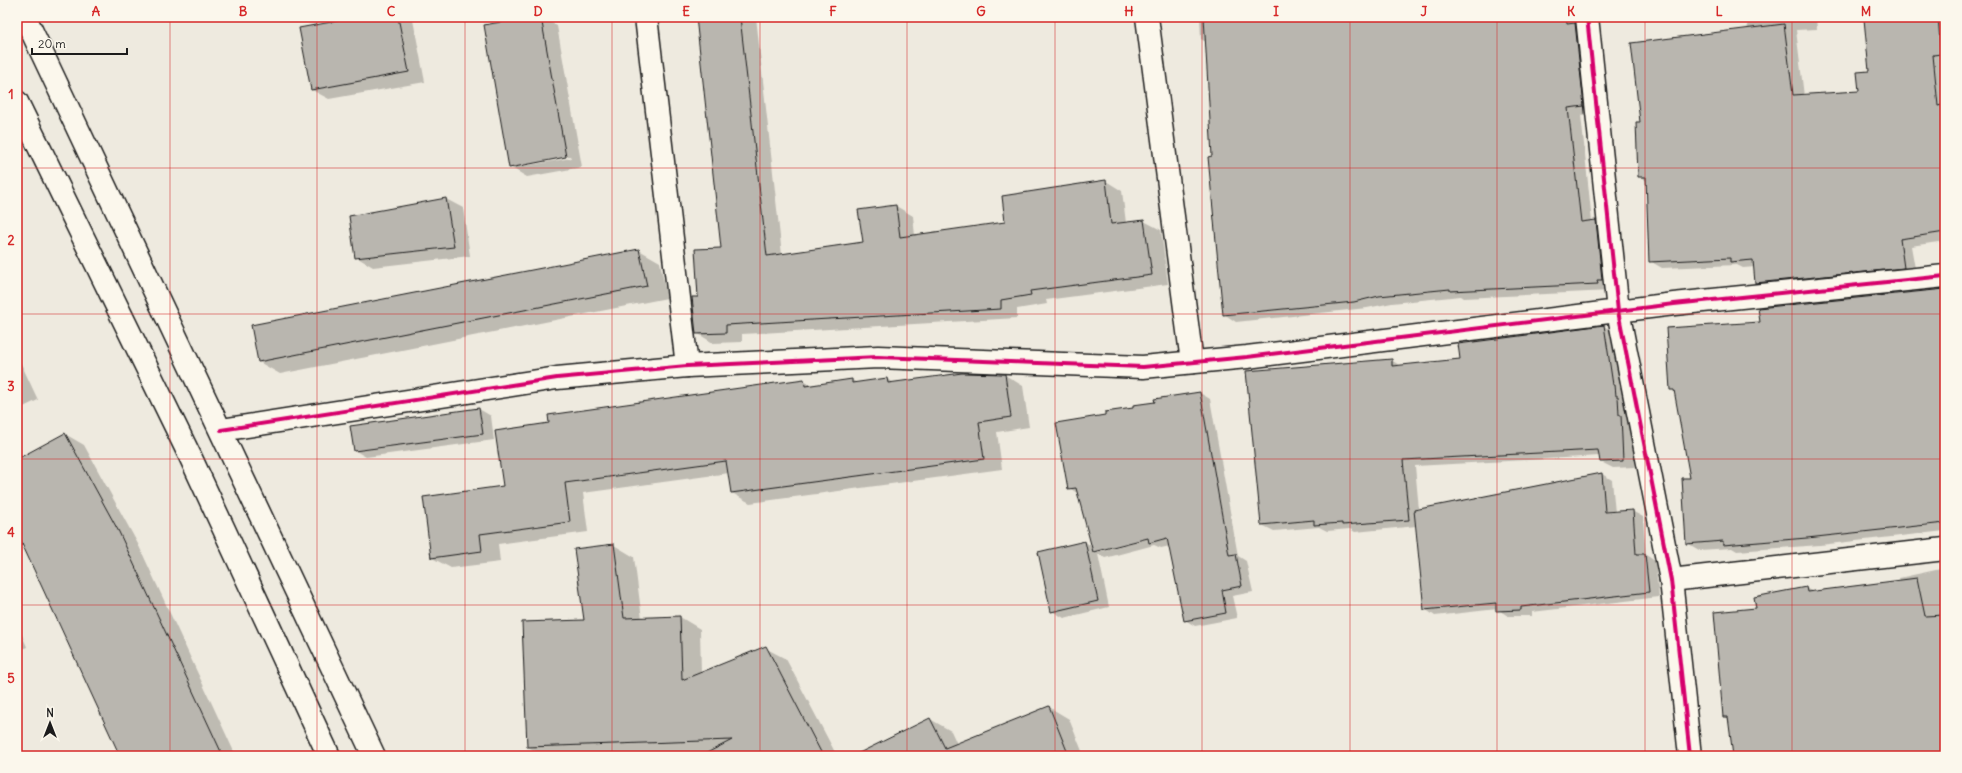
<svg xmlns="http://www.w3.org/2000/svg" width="1962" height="773" viewBox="0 0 1962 773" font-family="Delius,sans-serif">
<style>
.shadow{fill:#0003;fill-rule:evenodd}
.building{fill:#b9b6af;stroke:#1c1c1c}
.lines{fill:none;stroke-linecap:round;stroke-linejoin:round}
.minor-casing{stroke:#1c1c1c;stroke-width:25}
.major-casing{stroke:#1c1c1c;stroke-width:25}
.minor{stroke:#fbf7ec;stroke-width:22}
.major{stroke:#fbf7ec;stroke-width:22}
.cycleway-casing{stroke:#fbf7ec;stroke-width:6}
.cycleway{stroke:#d6006c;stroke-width:4}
.grid{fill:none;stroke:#d62828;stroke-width:1;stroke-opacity:0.55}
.neatline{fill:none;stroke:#d62828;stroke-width:1.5}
.grid-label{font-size:13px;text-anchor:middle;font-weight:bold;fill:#d62828}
</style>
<rect width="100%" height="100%" fill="#eeeadf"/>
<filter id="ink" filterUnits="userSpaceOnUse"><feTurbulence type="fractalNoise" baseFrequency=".025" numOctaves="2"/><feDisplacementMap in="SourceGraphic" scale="8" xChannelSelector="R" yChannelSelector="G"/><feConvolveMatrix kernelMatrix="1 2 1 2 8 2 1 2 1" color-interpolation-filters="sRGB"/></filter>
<g filter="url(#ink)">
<!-- shadow -->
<g class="shadow">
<polygon points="363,17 407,17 413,20 425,82 329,99 312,90 301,29"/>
<path d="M534,17h8l15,9 25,141 -55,10 -17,-10zM570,156l1,2 -47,8v-2z"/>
<polygon points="697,17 756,17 782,255 864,243 859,211 896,206 913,216 915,236 1006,222 1106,181 1122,191 1126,223 1144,221 1161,230 1168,284 1046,300 1047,304 1017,309 1017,318 742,334 742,342 713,343 697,333 699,298 722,249"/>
<polygon points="1200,17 1578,17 1596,113 1581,115 1592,222 1596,221 1608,228 1610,291 1464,298 1461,296 1392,303 1367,308 1236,322 1224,314 1206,42 1201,39"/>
<polygon points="1747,17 1816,17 1817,29 1796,30 1804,96 1860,92 1870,72 1865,17 1945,17 1945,241 1911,246 1916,274 1768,289 1756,282 1755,267 1743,268 1737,265 1662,268 1650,261 1647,181 1639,176 1756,154"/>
<polygon points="446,199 463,208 470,256 373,267 356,257"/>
<polygon points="639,250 660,262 667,298 280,374 259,362"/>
<polygon points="1945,290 1945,531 1820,545 1737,551 1732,548 1699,550 1687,543 1691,478 1675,391 1671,389 1761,323"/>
<polygon points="1604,326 1615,333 1633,423 1635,467 1613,468 1601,462 1600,456 1415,466 1419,510 1602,474 1612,480 1615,513 1632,511 1643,517 1646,555 1655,561 1659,597 1532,612 1532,616 1508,616 1497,609 1435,616 1425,609 1417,526 1355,532 1350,529 1327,531 1319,527 1274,531 1262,525 1391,360 1401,366 1461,360"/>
<polygon points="17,355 38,400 17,410"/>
<polygon points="1005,375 1023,386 1029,427 997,432 1002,469 750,503 732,493 729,473 583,493 588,532 498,544 500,562 451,568 432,558 504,487 550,424 804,380 813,386 852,380 857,383 887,379 894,383"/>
<path d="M1200,393l10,6 28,157 8,5 7,31 -21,4 5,22 -42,8 -10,-6 -15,-74 -9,2 -7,-3 -49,13 -7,-4 11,53 -45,11 -12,-7 33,-69 8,5 -14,-53 -10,-6 37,-72zM1153,536v1l-52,14v-2z"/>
<polygon points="479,409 491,416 494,440 366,457 354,450"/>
<polygon points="65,434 84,445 138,544 236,756 121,756 17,531 17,460"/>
<polygon points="614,545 634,557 642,619 680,617 700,629 701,673 765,648 786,659 837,756 700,756 708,753 616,756 544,756 528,747 585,621"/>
<polygon points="1945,568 1945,756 1734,756 1729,719 1724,716 1757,609 1806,588 1813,592 1900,581 1899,578"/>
<polygon points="17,623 27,647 17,651"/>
<polygon points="1049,707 1069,719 1084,756 855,756 930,719 951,731 957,744"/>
</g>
<!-- building -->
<g class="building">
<polygon points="358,17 398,17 409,72 311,90 299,28"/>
<polygon points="529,17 541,17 566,157 509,168 484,25"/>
<polygon points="696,17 740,17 767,256 863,242 858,210 896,205 900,237 1005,222 1002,196 1106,180 1111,224 1144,220 1152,275 1030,291 1031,295 1001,300 1001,309 726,325 726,333 696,334 692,297 698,297 695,249 721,248"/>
<polygon points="1204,17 1566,17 1567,24 1575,23 1584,106 1568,108 1581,222 1596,220 1602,280 1597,280 1598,284 1450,291 1450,289 1379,296 1354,302 1223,315 1208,157 1212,156"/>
<polygon points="1887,17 1938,17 1941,54 1933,55 1938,106 1942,105 1945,140 1945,232 1900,239 1904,268 1755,283 1753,260 1730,262 1730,258 1649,262 1646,177 1638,177 1636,122 1640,122 1631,43 1784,24 1793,95 1859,91 1857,72 1869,71 1864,19"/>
<polygon points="446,198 454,247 355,258 349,216"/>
<polygon points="639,249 647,286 258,362 251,325"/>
<polygon points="1945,289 1945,523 1807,538 1723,545 1723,541 1686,544 1682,478 1690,478 1674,390 1670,390 1666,328 1760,322 1758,308"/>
<polygon points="1604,325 1613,385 1615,385 1616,396 1618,396 1619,415 1621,415 1623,461 1600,462 1598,450 1403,460 1409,520 1342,525 1342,523 1314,525 1314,520 1261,525 1246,371 1392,359 1392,366 1460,359 1458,344"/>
<polygon points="962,373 1005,374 1011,417 979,422 984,459 731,493 726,461 565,483 570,522 480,534 482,551 431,558 423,497 503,486 495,431 549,423 548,415 804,379 805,386 852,379 852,383 887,378 888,383"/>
<polygon points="1200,392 1229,555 1236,554 1242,586 1222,590 1226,613 1184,621 1167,538 1149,543 1148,538 1093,552 1076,488 1068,489 1056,423 1105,415 1105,412 1133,408 1133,405 1155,402 1154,399"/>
<polygon points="479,408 483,434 354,451 350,426"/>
<polygon points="65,433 119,532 223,756 120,756 17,533 17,459"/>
<polygon points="1602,473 1605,512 1633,510 1636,554 1645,554 1649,592 1521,607 1521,610 1496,611 1496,603 1424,610 1414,510"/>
<polygon points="1085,541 1098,601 1051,612 1038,552"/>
<polygon points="614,544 624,618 680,616 682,680 766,646 823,756 701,756 732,740 527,747 522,622 584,620 574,549"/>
<polygon points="1917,578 1925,616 1945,615 1945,756 1733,756 1728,717 1723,717 1714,612 1756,608 1754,597 1806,587 1807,592"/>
<polygon points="1049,706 1069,756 853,756 930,718 945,748"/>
</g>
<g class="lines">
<defs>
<g id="minor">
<polyline points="646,17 687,366"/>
<polyline points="1147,17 1192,362"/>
<polyline points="1587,17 1618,311 1671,580 1690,756"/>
<polyline points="221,430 557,378 687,366 878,357 1143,367 1247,357 1674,304 1945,276"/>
<polyline points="1671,580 1945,549"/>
</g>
<g id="major">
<polyline points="25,17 374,756"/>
<polyline points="17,102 190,456 329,756"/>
</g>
</defs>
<!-- minor casing -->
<use href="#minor" class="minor-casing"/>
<!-- major casing -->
<use href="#major" class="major-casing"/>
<!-- minor -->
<use href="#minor" class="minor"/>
<!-- major -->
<use href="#major" class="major"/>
<defs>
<g id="cycleway">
<polyline points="1587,17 1618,311 1671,580 1690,756"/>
<polyline points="221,430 557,378 687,366 878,357 1143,367 1247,357 1674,304 1945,276"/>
</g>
</defs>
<!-- cycleway casing -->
<use href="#cycleway" class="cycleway-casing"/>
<!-- cycleway -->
<use href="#cycleway" class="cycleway"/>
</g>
</g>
<!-- grid -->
<path class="grid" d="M170,17v739M317,17v739M465,17v739M612,17v739M760,17v739M907,17v739M1055,17v739M1202,17v739M1350,17v739M1497,17v739M1645,17v739M1792,17v739M17,168h1928M17,314h1928M17,459h1928M17,605h1928"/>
<!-- margin -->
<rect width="1962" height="773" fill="none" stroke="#fbf7ec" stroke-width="44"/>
<!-- north arrow -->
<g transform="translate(50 723)" stroke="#fbf7ec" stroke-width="3" paint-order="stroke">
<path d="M0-3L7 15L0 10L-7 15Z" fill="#1c1c1c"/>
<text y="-6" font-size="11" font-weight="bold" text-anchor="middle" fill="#1c1c1c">N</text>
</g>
<!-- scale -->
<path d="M32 48v6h95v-6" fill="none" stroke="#1c1c1c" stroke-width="2"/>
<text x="38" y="48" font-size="12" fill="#1c1c1c" stroke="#fbf7ec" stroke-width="3" paint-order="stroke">20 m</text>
<rect x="22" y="22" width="1918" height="729" class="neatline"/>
<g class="grid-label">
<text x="96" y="16">A</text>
<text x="243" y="16">B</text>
<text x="391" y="16">C</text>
<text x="538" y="16">D</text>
<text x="686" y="16">E</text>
<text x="833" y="16">F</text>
<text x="981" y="16">G</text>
<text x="1129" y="16">H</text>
<text x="1276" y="16">I</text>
<text x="1424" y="16">J</text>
<text x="1571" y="16">K</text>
<text x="1719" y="16">L</text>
<text x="1866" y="16">M</text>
<text x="11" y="99">1</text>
<text x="11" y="245">2</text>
<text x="11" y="391">3</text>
<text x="11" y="537">4</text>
<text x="11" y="683">5</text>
</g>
</svg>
